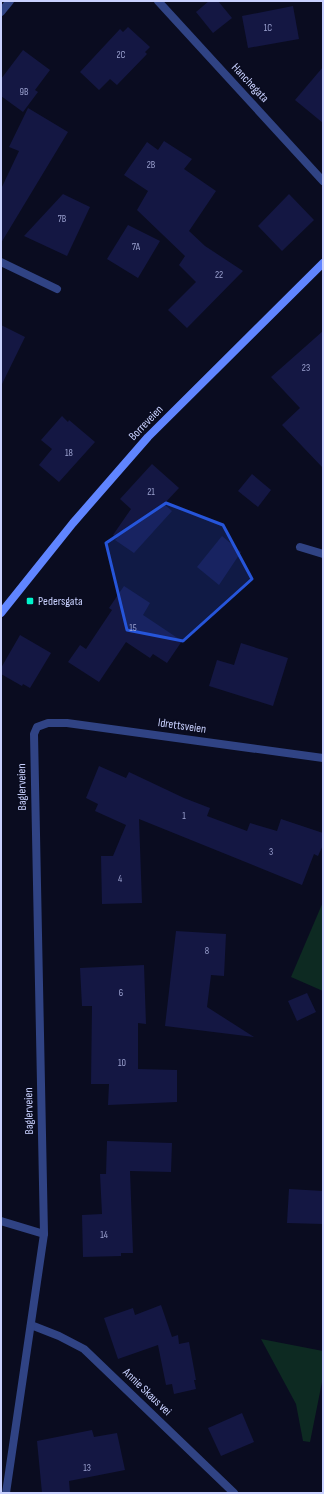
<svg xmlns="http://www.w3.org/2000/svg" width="324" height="1494" viewBox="0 0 324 1494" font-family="'Sofia Sans Condensed',sans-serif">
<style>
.grass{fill:#0d2a22}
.building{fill:#141743}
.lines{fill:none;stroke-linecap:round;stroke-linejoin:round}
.street{stroke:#304384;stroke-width:8}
.secondary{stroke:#6085ff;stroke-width:8}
.marked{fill:#2655da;fill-opacity:0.2;stroke:#2655da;stroke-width:3;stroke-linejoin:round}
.poi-dot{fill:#00f4cd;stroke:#0a0c20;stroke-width:1.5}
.labels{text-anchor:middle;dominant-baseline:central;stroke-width:3;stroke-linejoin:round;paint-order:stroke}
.number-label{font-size:10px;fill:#9ca2d0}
.street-label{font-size:12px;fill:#c9d1ff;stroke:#0a0c20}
.poi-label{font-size:12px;fill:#c9d1ff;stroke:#0a0c20;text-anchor:start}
</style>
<rect width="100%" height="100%" fill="#0a0c20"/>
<!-- grass -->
<g class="grass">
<polygon points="323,902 323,991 291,977"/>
<polygon points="261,1339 323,1351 323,1377 310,1442 303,1441 296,1404"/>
</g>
<!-- building -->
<g class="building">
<polygon points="209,1 218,1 232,18 213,33 196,12"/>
<polygon points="293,6 299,39 248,48 242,16"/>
<polygon points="128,27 150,47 145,52 147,54 117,85 110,79 99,90 80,72 120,29 123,32"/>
<polygon points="23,50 50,70 35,90 38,92 23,112 1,96 1,79"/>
<polygon points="323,67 323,123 295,100"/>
<polygon points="28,108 68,132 1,243 1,189 19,151 9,147"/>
<polygon points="164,141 192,159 184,169 216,191 189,231 205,246 243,271 187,328 168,310 196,282 179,265 185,256 137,210 148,191 124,175 147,142 158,150"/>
<polygon points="63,194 90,207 67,256 24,236"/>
<polygon points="289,194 314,220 282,251 258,226"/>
<polygon points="128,225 160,241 138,278 107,259"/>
<polygon points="1,325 25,337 1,386"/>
<polygon points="323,331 323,468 282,425 300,408 271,377"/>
<polygon points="62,416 68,422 69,420 95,442 59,482 39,465 52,449 41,440"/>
<polygon points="152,464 179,488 164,504 172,511 134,553 115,540 117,538 113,535 131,509 120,499"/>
<polygon points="252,474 271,490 258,507 238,491"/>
<polygon points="222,536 241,552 219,585 197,567"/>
<polygon points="124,586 150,603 143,615 182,641 167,663 153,654 150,658 126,642 99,682 68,662 80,645 86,649 112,610 109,608"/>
<polygon points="20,635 51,653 30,688 23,684 22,686 1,674 1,668"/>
<polygon points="241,643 288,658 273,706 209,686 217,660 234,665"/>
<polygon points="99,766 126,778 129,772 184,798 210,808 207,816 247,831 250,823 277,831 281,819 323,833 323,845 318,856 314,854 302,885 139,819 142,903 102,904 101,856 113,856 126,825 95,811 98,804 86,798"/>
<polygon points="176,931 226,934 224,976 211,975 207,1007 254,1037 165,1026"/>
<polygon points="144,965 146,1024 138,1023 138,1069 177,1070 177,1102 108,1105 109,1084 91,1084 92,1006 82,1006 80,968"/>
<polygon points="307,993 316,1012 297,1021 288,1001"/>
<polygon points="107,1141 172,1143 171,1172 130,1171 133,1253 121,1253 121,1256 83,1257 82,1215 102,1214 100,1174 106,1174"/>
<polygon points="289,1189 323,1191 323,1224 287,1223"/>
<polygon points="161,1305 172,1337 178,1335 179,1344 189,1342 196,1380 194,1380 196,1389 174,1394 172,1384 166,1385 158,1345 118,1359 104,1318 133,1308 135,1315"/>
<polygon points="242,1413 254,1442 221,1456 208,1428"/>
<polygon points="92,1430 94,1437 117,1433 125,1470 69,1481 70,1493 42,1493 37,1441"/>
</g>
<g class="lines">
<!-- street -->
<g class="street">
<polyline points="158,1 323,181"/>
<polyline points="1,12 10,1"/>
<polyline points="1,262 57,289"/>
<polyline points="300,547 323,554"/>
<polyline points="1,1221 44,1234"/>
<polyline points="31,1325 59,1336 84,1349 234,1493"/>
<polyline points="6,1493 44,1234 34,734 37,727 48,723 67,723 323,758"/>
</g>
<!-- secondary -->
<polyline class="secondary" points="1,613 73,523 148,437 323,263"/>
</g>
<!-- marked area -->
<path class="marked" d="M166,503l57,22 29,54 -69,62 -56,-11 -21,-87z"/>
<!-- markers -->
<rect class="poi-dot" x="26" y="597" width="8" height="8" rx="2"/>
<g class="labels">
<!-- number labels -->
<g class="number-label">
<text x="268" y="28">1C</text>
<text x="121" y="55">2C</text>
<text x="24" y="92">9B</text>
<text x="151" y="165">2B</text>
<text x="62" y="219">7B</text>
<text x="136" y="247">7A</text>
<text x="219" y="275">22</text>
<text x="306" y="368">23</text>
<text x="69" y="453">18</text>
<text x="151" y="492">21</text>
<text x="133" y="628">15</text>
<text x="184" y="816">1</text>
<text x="271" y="852">3</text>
<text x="120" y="879">4</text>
<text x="207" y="951">8</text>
<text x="121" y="993">6</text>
<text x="122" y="1063">10</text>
<text x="104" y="1235">14</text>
<text x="87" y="1468">13</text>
</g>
<!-- street labels -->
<g class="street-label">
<text transform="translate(250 83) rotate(47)">Hanchegata</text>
<text transform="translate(146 423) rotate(-46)">Borreveien</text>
<text transform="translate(182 726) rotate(8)">Idrettsveien</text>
<text transform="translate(22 787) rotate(-91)">Baglerveien</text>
<text transform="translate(29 1111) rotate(-91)">Baglerveien</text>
<text transform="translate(147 1392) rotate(44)">Annie Skaus vei</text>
</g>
<!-- poi labels -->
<g class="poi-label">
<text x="38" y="601">Pedersgata</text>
</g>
</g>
<!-- border -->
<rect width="324" height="1494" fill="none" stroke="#c9d1ff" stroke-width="4"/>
</svg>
